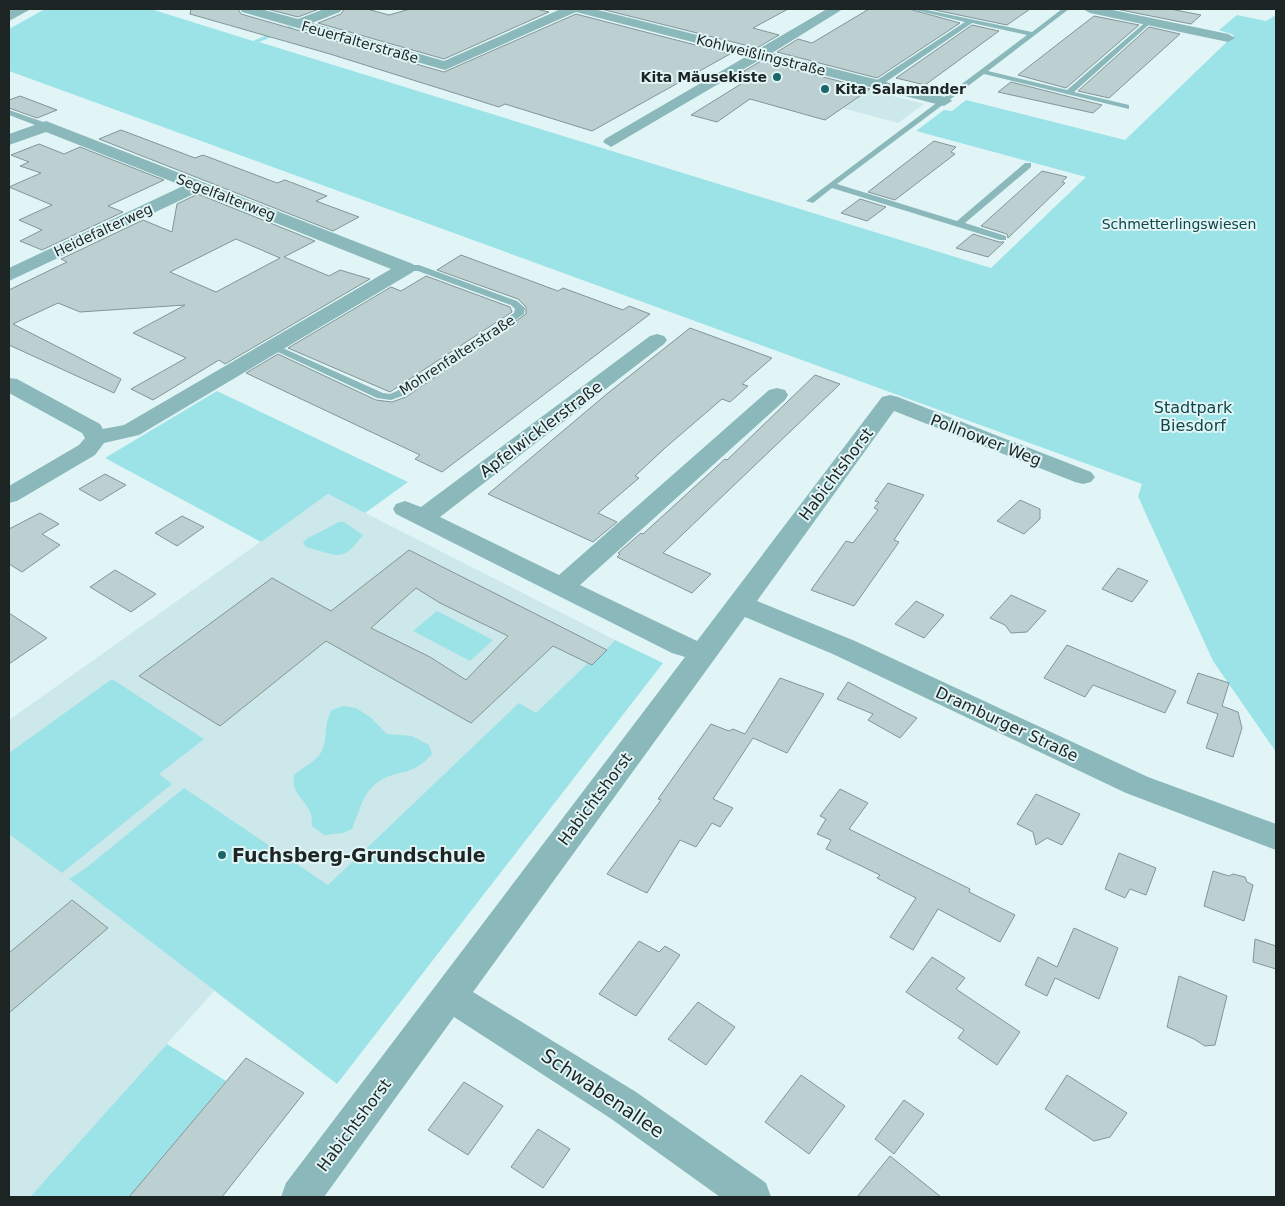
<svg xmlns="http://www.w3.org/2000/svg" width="1285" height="1206" viewBox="0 0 1285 1206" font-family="'DejaVu Sans',sans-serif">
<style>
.built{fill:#cce8ea}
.green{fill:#9ce3e8}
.building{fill:#bdd0d1;stroke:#839596;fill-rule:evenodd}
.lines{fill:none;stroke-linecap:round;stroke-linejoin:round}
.service{fill:#8ab8bb;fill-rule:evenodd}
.minor{fill:#8ab8bb;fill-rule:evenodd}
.tertiary{fill:#8ab8bb;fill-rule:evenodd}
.poi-dot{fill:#19676b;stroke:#e1f5f6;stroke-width:2}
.labels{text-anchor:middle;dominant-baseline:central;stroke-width:4;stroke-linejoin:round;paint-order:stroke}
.far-street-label{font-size:14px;fill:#1d2424;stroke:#e1f5f6}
.far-poi-label{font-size:14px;font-weight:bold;fill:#1d2424;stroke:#e1f5f6;text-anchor:end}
.far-park-label{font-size:14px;fill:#0e4649;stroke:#e1f5f6}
.park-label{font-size:16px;fill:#0e4649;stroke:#e1f5f6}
.street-label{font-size:16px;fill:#1d2424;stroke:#e1f5f6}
.near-poi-label{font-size:19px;font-weight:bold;fill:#1d2424;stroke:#e1f5f6;text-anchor:start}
.near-street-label{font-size:19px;fill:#1d2424;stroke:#e1f5f6}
</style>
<rect width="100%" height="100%" fill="#e1f5f6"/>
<!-- built -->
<g class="built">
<polygon points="764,63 924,104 898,123 737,80"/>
<polygon points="328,494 615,640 280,1041 214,991 30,1197 9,1197 9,720"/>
</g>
<!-- green -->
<g class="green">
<polygon points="45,9 156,9 154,10 253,41 289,26 294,28 259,42 991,268 1086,177 916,131 944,110 952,111 966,100 1125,140 1234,35 1219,30 1237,15 1266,21 1276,15 1276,752 1213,661 1145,512 1138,496 1142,484 9,71 9,29"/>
<polygon points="217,391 408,482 365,513 328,494 261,542 105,458"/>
<path d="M339,522h5l19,13c-22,29 -24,20 -57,12l-3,-4 3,-4z"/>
<polygon points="437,611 493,640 470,661 413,631"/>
<polygon points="615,640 663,663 337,1084 69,879 86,868 184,788 328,885 519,703 536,713 588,663 592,665"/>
<polygon points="112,679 204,739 159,774 172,784 62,873 9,834 9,753"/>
<path d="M343,706l13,2 14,9 17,17 25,2 17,9 3,9c-21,24 -33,14 -54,28 -15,10 -19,31 -26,47l-9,4 -19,2 -12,-9c0,-5 0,-12 -3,-16 -7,-14 -18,-17 -15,-35 7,-7 23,-14 27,-23 8,-14 1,-25 11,-42z"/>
<polygon points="167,1044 226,1081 129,1197 30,1197"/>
</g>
<!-- building -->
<g class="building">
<polygon points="191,9 238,9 241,14 444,72 576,14 730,54 592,131 505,104 499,107 330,54 190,14"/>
<polygon points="267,9 319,9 298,17"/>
<polygon points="344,9 367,9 389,15 410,9 536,9 549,12 444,59 318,23 341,14"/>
<polygon points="601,9 788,9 753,28 779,35 757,48"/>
<polygon points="869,9 909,9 960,23 877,78 777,52 798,39 812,43"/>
<polygon points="930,9 1030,9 1007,25"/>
<polygon points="1116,9 1170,9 1201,15 1191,24"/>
<polygon points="1094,16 1139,25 1066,88 1018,75"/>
<polygon points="972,25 999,31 925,85 896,78"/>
<polygon points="1149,27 1180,34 1109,98 1078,91"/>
<polygon points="761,61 870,89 825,120 750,99 717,122 691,115 749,79 744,71"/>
<polygon points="1011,82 1102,105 1093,113 998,92"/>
<polygon points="20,96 57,110 37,118 9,108 9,100"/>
<polygon points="121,130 195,158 203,155 277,183 285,180 327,196 316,201 359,217 333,231 99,139"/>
<polygon points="934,141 956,147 951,152 955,154 895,200 868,192"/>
<polygon points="39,144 64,154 80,147 164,180 108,206 123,212 42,250 20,241 42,230 19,220 52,205 9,187 41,173 20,166 29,162 11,155"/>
<polygon points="1042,171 1067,177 1062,182 1065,183 1008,238 1007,234 981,226"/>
<path d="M198,194l117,47 -31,16 45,19 11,-6 30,9 -145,85 -6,-4 -66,40 -22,-11 55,-31 -53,-25 52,-28 -105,7 -22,-9 -45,21 108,55 -7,14 -105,-48v-55l58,-28 -6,-3 82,-39 29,12 5,-28zM236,239l44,19 -64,34 -46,-20z"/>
<polygon points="860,199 886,207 867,221 841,213"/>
<polygon points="973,234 999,242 1004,242 988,257 956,248"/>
<polygon points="461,255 558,291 563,288 623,310 629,306 650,314 442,472 415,459 420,455 246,373 278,354 376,400 392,402 406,397 526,314 526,307 518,299 437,270"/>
<polygon points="426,276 510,307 512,312 390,392 288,348 391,287 401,291"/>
<polygon points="690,328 772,358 742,384 748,386 730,402 722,399 665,448 635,476 639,478 598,513 617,522 593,542 488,494 608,393"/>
<polygon points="815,375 840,384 663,553 711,574 692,593 617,557 620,554 618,553 641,533 643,534 725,459 727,460"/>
<polygon points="105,474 126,485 100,501 79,489"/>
<polygon points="888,483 924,495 894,540 899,542 854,606 811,590 846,541 853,543 878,510 874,508 879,502 875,501"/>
<polygon points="1020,500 1040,509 1040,519 1024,534 997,521"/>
<polygon points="40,513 59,524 42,534 60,545 22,572 9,564 9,529"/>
<polygon points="182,516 204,527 177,546 155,533"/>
<path d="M409,550l198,100 -15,15 -39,-19 -82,77 -145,-82 -106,85 -81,-50 133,-98 59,33zM416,588l24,15 68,33 -42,44 -36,-23 -59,-29z"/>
<polygon points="1118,568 1148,581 1132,602 1102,589"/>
<polygon points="115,570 134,581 156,594 131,612 90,587"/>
<polygon points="1011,595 1046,611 1027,632 1011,633 1005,625 990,618"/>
<polygon points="916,601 944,615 924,638 895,624"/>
<polygon points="9,613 47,638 9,664"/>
<polygon points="1067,645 1176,691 1165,713 1093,685 1085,697 1044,678"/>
<polygon points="1198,673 1229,683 1222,706 1238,712 1242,728 1233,757 1206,748 1218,714 1187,703"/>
<polygon points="780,678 824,694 787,753 753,738 713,799 733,808 720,827 712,823 696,847 680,840 647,893 607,874 661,800 658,799 711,724 729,731 733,729 745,734"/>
<polygon points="848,682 903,711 917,718 900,738 868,720 873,714 837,699"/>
<polygon points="840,789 868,803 849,829 970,889 969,892 1015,915 1000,942 938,909 913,950 890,937 916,898 877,878 880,875 826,849 831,840 817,834 826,819 820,816"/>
<polygon points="1036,794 1080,814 1062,845 1047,838 1036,845 1033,832 1017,824"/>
<polygon points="1119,853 1156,868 1146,895 1130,889 1125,898 1105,889"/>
<polygon points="1213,871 1229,876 1233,874 1245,877 1247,882 1253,885 1244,921 1204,906"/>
<polygon points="72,900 108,928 9,1013 9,953"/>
<polygon points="1074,928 1118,948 1099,999 1055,978 1047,996 1025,985 1038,957 1057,967"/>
<polygon points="1255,939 1276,946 1276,969 1253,962"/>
<polygon points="639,941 659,952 665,946 680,955 636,1016 599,994"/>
<polygon points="932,957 965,978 956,989 1020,1032 997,1065 958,1038 964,1030 906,992"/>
<polygon points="1179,976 1227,996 1215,1045 1205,1046 1194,1039 1167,1027"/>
<polygon points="698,1002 735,1027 706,1065 668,1039"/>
<polygon points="246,1058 304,1093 222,1197 129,1197"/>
<polygon points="801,1075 845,1106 809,1154 765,1122"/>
<polygon points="1067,1075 1127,1113 1110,1137 1094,1141 1045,1109"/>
<polygon points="464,1082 503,1106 468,1155 428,1130"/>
<polygon points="904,1100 924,1114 894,1154 875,1139"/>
<polygon points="538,1129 570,1149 543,1188 511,1167"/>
<polygon points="890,1156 941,1197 857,1197"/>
</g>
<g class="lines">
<!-- service -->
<g class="service">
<polygon points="911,9 922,9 1032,32 1062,9 1069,9 988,71 1067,90 1148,20 1153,21 1074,92 1129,105 1129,109 984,74 837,184 957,221 1025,163 1031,163 1031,167 965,223 1006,236 1006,240 1000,240 832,188 813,203 806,201 1027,35 972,23 880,86 874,86 874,82 965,22"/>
<polygon points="9,110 49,124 50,126 43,128 9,115"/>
<polygon points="419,265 517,301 525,308 524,314 405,395 391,400 377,398 267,347 272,344 276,345 383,393 390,394 397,391 514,313 515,309 511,305 418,271 406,271 401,268 406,265"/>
</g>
<!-- minor -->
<g class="minor">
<polygon points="240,9 261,9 298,19 324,9 342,9 340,12 312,23 444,61 561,9 594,9 757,50 827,9 843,9 772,53 949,98 952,101 944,106 761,59 611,147 603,142 605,139 747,56 576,12 445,70 242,12"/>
<polygon points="1083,9 1108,9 1228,34 1235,38 1228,42 1090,13"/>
<polygon points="46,121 413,264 416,268 413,272 139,435 104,443 95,455 17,501 9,503 9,486 79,445 85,438 82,433 9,393 9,378 17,379 100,424 103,429 124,425 391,269 198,192 9,281 9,268 183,186 46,132 9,145 9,134"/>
<polygon points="657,334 664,336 667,340 664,344 440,517 559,575 769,390 777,388 785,390 788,395 785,400 580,585 697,641 882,397 890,395 898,397 1091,472 1095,477 1091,482 1083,484 1075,482 894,411 757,601 855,641 1148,777 1276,824 1276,850 1126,793 835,655 745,617 473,992 636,1092 766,1183 771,1197 720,1197 610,1118 454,1017 324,1197 281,1197 286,1183 685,657 672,653 396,514 393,509 396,504 405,501 421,507 650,336"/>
</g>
<!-- tertiary -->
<polygon class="tertiary" points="14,9 31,9 9,21 9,11"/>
</g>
<!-- markers -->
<g class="poi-dot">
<circle cx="777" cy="77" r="5"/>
<circle cx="825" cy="89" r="5"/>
<circle cx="222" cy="855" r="5"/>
</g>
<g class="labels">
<!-- far-street labels -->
<g class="far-street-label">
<text transform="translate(360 42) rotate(16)">Feuerfalterstraße</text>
<text transform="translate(761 55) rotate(14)">Kohlweißlingstraße</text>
<text transform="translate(226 197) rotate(21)">Segelfalterweg</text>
<text transform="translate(103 230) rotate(-25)">Heidefalterweg</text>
<text transform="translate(457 355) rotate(-33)">Mohrenfalterstraße</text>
</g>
<!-- far-poi labels -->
<g class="far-poi-label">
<text x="767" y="77">Kita Mäusekiste</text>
<text x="835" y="89" text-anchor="start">Kita Salamander</text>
</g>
<!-- far-park labels -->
<g class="far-park-label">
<text x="1179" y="224">Schmetterlingswiesen</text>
</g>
<!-- park labels -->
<g class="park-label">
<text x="1193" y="407">Stadtpark<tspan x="1193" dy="18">Biesdorf</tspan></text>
</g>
<!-- street labels -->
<g class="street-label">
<text transform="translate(541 429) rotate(-37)">Apfelwicklerstraße</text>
<text transform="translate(986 440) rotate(21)">Pollnower Weg</text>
<text transform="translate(836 474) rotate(-53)">Habichtshorst</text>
<text transform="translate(1007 724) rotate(25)">Dramburger Straße</text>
<text transform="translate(595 799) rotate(-53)">Habichtshorst</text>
<text transform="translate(354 1125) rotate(-53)">Habichtshorst</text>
</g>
<!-- near-poi labels -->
<g class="near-poi-label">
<text x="232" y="855">Fuchsberg-Grundschule</text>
</g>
<!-- near-street labels -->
<g class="near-street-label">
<text transform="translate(603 1093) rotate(34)">Schwabenallee</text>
</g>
</g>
<!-- border -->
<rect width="1285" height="1206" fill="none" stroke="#1d2424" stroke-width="20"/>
</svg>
